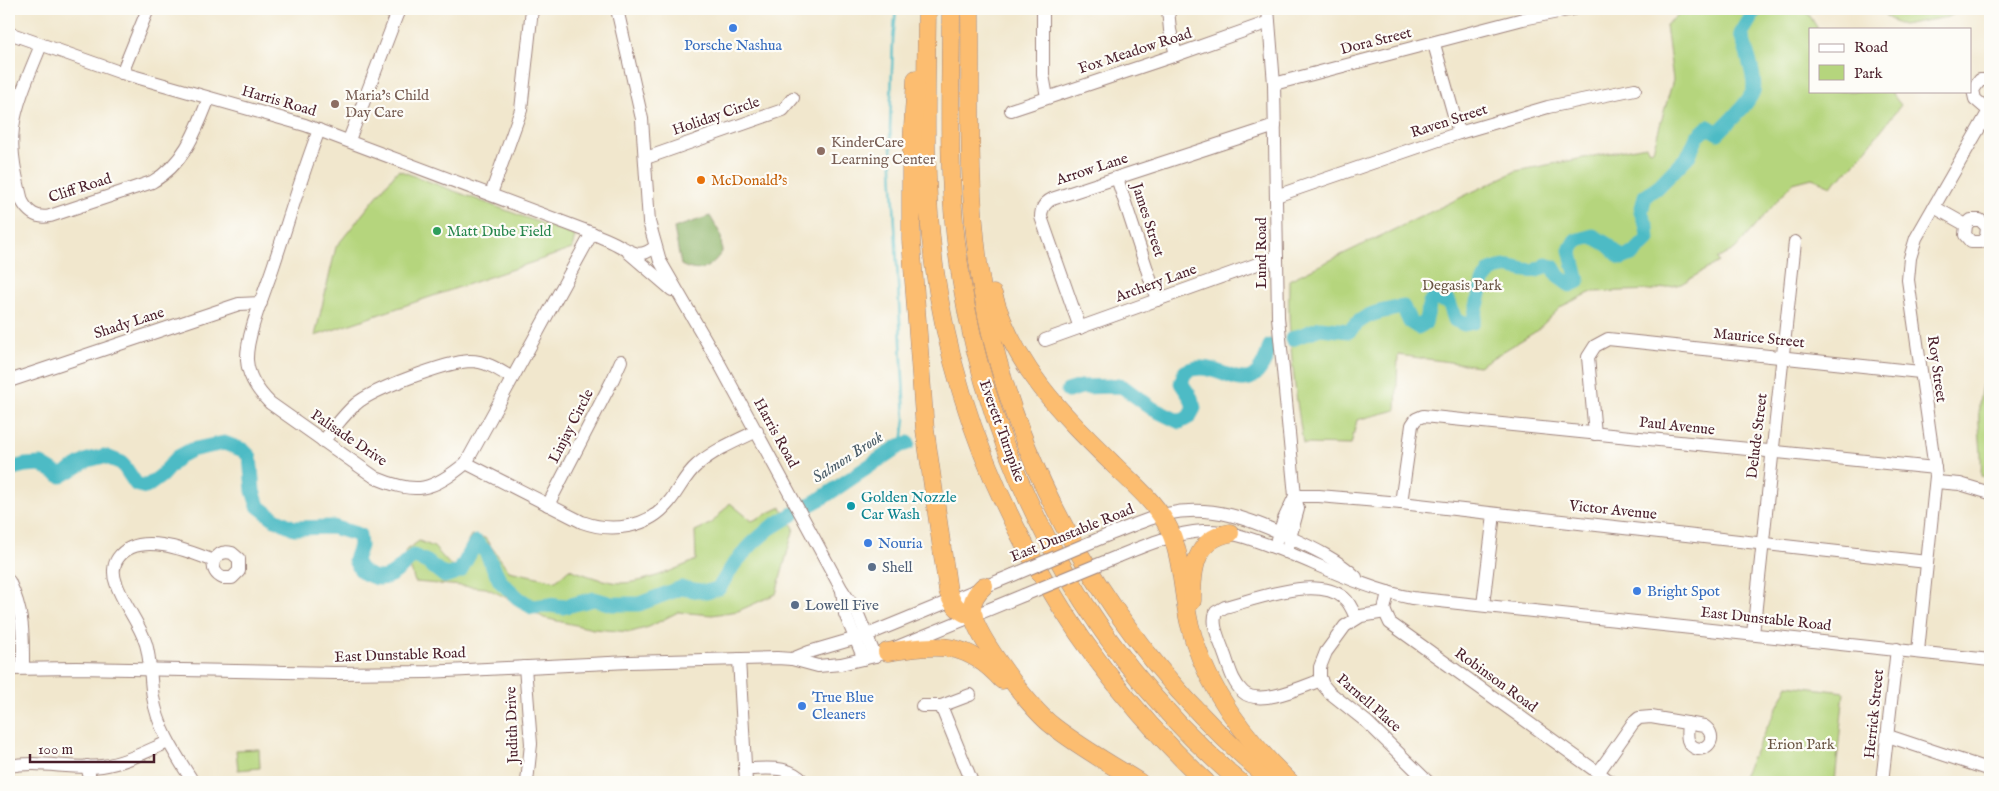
<svg xmlns="http://www.w3.org/2000/svg" width="1999" height="791" viewBox="0 0 1999 791" font-family="'IM FELL English',serif">
<style>
.green{fill:#b5d57d;stroke:#807a54}
.forest{fill:#90b66c;stroke:#6d6a4c}
.lines{fill:none;stroke-linecap:round;stroke-linejoin:round}
.stream{stroke:#4dbbc5;stroke-width:2.5}
.river{stroke:#4dbbc5;stroke-width:15}
.minor-casing{stroke:#9e837c;stroke-width:14}
.highway-casing{stroke:#9e837c;stroke-width:19}
.minor{stroke:#fff;stroke-width:12}
.highway{stroke:#fcbd6f;stroke-width:18}
.minor-bridge-casing{stroke:#9e837c;stroke-width:14;stroke-linecap:butt}
.minor-bridge{stroke:#fff;stroke-width:12}
.shop-dot{fill:#3f7fe0;stroke:#fdfcf7;stroke-width:2}
.education-dot{fill:#8d6e63;stroke:#fdfcf7;stroke-width:2}
.food-dot{fill:#e8710a;stroke:#fdfcf7;stroke-width:2}
.leisure-dot{fill:#2e9e5b;stroke:#fdfcf7;stroke-width:2}
.culture-dot{fill:#0f9aa8;stroke:#fdfcf7;stroke-width:2}
.service-dot{fill:#5c6f8a;stroke:#fdfcf7;stroke-width:2}
.labels{text-anchor:middle;dominant-baseline:central;stroke-width:4.5;stroke-linejoin:round;paint-order:stroke}
.street-label{font-size:15px;fill:#4a1f2b;stroke:#fdfcf7}
.shop-label{font-size:15px;fill:#366cbe;stroke:#fdfcf7;text-anchor:start}
.education-label{font-size:15px;fill:#785e54;stroke:#fdfcf7;text-anchor:start}
.food-label{font-size:15px;fill:#c56008;stroke:#fdfcf7;text-anchor:start}
.leisure-label{font-size:15px;fill:#27864d;stroke:#fdfcf7;text-anchor:start}
.park-label{font-size:15px;fill:#6a5644;stroke:#fdfcf7}
.culture-label{font-size:15px;fill:#0d838f;stroke:#fdfcf7;text-anchor:start}
.service-label{font-size:15px;fill:#4e5e75;stroke:#fdfcf7;text-anchor:start}
.water-label{font-size:16px;font-style:italic;fill:#4b5d69;stroke:#fdfcf7}
</style>
<rect width="100%" height="100%" fill="#fdfcf7"/>
<filter id="ink" filterUnits="userSpaceOnUse"><feTurbulence type="fractalNoise" baseFrequency=".02" numOctaves="2"/><feDisplacementMap in="SourceGraphic" scale="10" xChannelSelector="R" yChannelSelector="G"/><feConvolveMatrix kernelMatrix="1 2 1 2 8 2 1 2 1" color-interpolation-filters="sRGB"/></filter>
<filter id="wash" filterUnits="userSpaceOnUse"><feTurbulence type="fractalNoise" baseFrequency=".0096" numOctaves="4" result="noise"/><feDisplacementMap in="SourceGraphic" scale="20" xChannelSelector="R" yChannelSelector="G"/><feGaussianBlur stdDeviation="1.12" result="paint"/><feColorMatrix in="noise" values="0 0 0 0 0 0 0 0 0 0 0 0 0 0 0 0 0 1.4 0 .05"/><feComposite in="paint" operator="in"/></filter>
<g filter="url(#wash)">
<rect width="100%" height="100%" fill="#f1e7cd"/>
<!-- green -->
<g class="green">
<path d="M1685,9h117l8,7 8,13h-8v62h80l11,14 -49,62 -21,19 -19,-8 -19,5 -58,66 -18,10 2,3 -38,22 -27,6 -62,2 -30,14 -27,26 -56,34 -81,-11 -2,55 -39,10 -6,25 -48,-1c-8,-55 -16,-109 -14,-164l227,-109 130,-25 3,5 4,-1 20,-70 -7,-55z"/>
<polygon points="1879,9 1964,9 1948,17 1902,25 1888,18"/>
<polygon points="398,170 575,236 572,249 315,336 336,247"/>
<path d="M1990,368v111l-9,-3c2,-28 -6,-58 0,-86 1,-8 6,-15 9,-22z"/>
<path d="M730,503l22,18 29,-14 13,21 -18,66 -38,17 -26,4 -34,-3 -29,15 -18,5 -38,-3 -49,-11 -22,-13 -36,-17 -71,-6 -10,-31 14,-10 15,6 16,18 7,1 14,-31 14,3 24,33 47,10 13,-12c18,6 34,13 53,14 21,0 55,-14 74,-23l-1,-29 17,-8z"/>
<polygon points="1788,685 1844,692 1835,782 1740,782"/>
<polygon points="259,749 260,768 238,770 236,750"/>
</g>
<!-- forest -->
<path class="forest" d="M710,216l11,19 1,17c-12,16 -22,23 -41,13l-7,-37z"/>
<g class="lines">
<!-- stream -->
<polyline class="stream" points="896,9 893,40 890,128 905,419 902,444"/>
<!-- river -->
<g class="river">
<path d="M1292,339l28,-11 29,3c17,-19 30,-19 54,-24l7,15 8,5 7,-4 5,-21 6,-3 13,3 6,18 9,4 9,-2 10,-40 7,-11c6,-2 13,-5 20,-4 14,2 24,8 36,-2l7,2 6,10 11,8 8,-4 -8,-31 5,-9 18,-5 15,9 14,13 12,-5 14,-14 -1,-12 -6,-15 4,-16 15,-11 29,-30 8,-18 11,-10 10,6c10,-11 30,-28 35,-42 4,-11 -8,-44 -12,-57l15,-25"/>
<path d="M1068,391l13,-4 37,-1 5,1 30,22 27,13 9,-5 5,-9 -3,-10 -10,-15 4,-11c35,-20 65,43 85,-26"/>
<path d="M9,469l16,-4 16,-1 20,12 27,-16 16,-4 18,7 14,21 10,3 15,-11 17,-19 13,-7 33,-7 19,7 7,7 3,34 5,15 17,13 19,9 39,-1 26,8 1,11 -5,14c3,8 7,13 16,16 17,8 30,-9 42,-20l14,6 18,14 15,-5 16,-29 10,10 14,29 18,17 14,9 18,-2 13,2 31,-8 18,5h27l42,-16 26,4 12,-4 15,-24 18,-20 18,-16 23,-14"/>
<polyline points="807,506 822,498 899,446 908,443"/>
</g>
</g>
</g>
<g filter="url(#ink)">
<g class="lines">
<defs>
<g id="minor">
<polyline points="384,9 397,14"/>
<polyline points="617,9 642,119 649,222 660,261 719,363 842,590 857,612 875,656"/>
<polyline points="1043,9 1043,75 1047,97"/>
<polyline points="1168,9 1170,30 1176,55"/>
<polyline points="1268,9 1274,84 1278,317 1295,496 1298,509 1286,552"/>
<path d="M9,33l113,40 183,52 287,108c8,4 18,7 26,12 15,8 21,14 37,2"/>
<polyline points="1434,44 1459,133"/>
<path d="M41,45c-10,25 -25,57 -28,83 -3,24 3,49 9,73 6,11 14,18 28,15l102,-34c32,-18 44,-51 57,-84"/>
<polyline points="122,73 148,9"/>
<polyline points="1274,84 1523,19 1573,9"/>
<polyline points="1011,110 1176,55 1269,22"/>
<polyline points="1989,111 1975,99 1973,90 1980,80 1990,80"/>
<path d="M319,130c-17,44 -30,89 -45,134 -8,25 -28,71 -27,96 1,17 11,31 23,43l106,75c41,17 56,13 90,-15l126,-230"/>
<polyline points="349,140 399,9"/>
<polyline points="646,158 783,110 793,98"/>
<polyline points="1117,178 1157,300"/>
<polyline points="491,194 521,110 532,9"/>
<polyline points="1276,196 1459,133 1548,107 1635,89"/>
<polyline points="1934,207 1966,225 1971,220 1980,220 1987,227 1986,237 1981,242 1971,242 1965,235 1966,225"/>
<polyline points="629,253 672,290"/>
<path d="M1080,328l-39,-111c0,-8 3,-14 11,-18l223,-73"/>
<polyline points="1045,340 1277,257"/>
<polyline points="9,381 239,304 261,303"/>
<polyline points="1595,434 1588,357 1595,346 1608,339 1920,372"/>
<path d="M323,441c11,-12 21,-27 33,-37 17,-15 91,-42 114,-43 16,0 29,9 42,17"/>
<path d="M466,463l116,59c30,11 66,6 87,-20 10,-12 16,-27 28,-37 17,-15 39,-24 60,-34"/>
<polyline points="1936,482 1960,484 1990,493"/>
<polyline points="1295,496 1319,496 1401,503 1927,562"/>
<polyline points="1401,503 1412,425 1416,419 1423,416 1935,468"/>
<polyline points="548,505 613,379 621,361"/>
<path d="M1108,535c19,-7 38,-16 58,-21 45,-10 85,5 125,24 22,10 47,22 65,39"/>
<polyline points="1277,539 1284,519 1295,496"/>
<path d="M1119,556c27,-11 55,-23 84,-25 26,-1 49,8 73,17 44,17 89,41 136,50l578,62"/>
<path d="M9,581c15,32 14,52 14,87"/>
<polyline points="842,590 845,614 864,659"/>
<polyline points="1388,592 1384,610 1390,623 1611,782"/>
<polyline points="1483,605 1494,514"/>
<polyline points="1385,612 1361,616 1345,626 1326,652 1320,667 1320,677 1323,685 1329,692 1368,723 1428,782"/>
<polyline points="1753,634 1795,242"/>
<polyline points="1918,651 1936,476 1908,280 1910,258 1916,238 1990,109"/>
<polyline points="739,659 746,782"/>
<polyline points="792,659 809,652 867,635 1013,575"/>
<polyline points="525,667 531,744 527,782"/>
<polyline points="9,669 76,668 335,673 427,672 629,662 777,658 792,659 818,666 841,664 875,656 1024,595"/>
<path d="M1321,680c-19,7 -62,27 -78,12 -11,-10 -14,-26 -19,-39 -4,-12 -13,-28 -8,-41l9,-5c32,-8 91,-32 119,-9 6,5 9,13 12,20"/>
<polyline points="922,706 941,706 970,695"/>
<polyline points="941,706 972,782"/>
<polyline points="1888,736 1990,770"/>
<path d="M9,766c31,-6 62,4 93,0 23,-3 45,-15 66,-24"/>
<polyline points="87,766 91,782"/>
<path d="M745,769c22,0 43,-5 59,13"/>
<path d="M1598,773l35,-50 6,-5 12,-1 53,9c12,8 8,22 -6,23 -13,-4 -11,-14 -10,-26"/>
<path d="M193,782c-17,-27 -35,-53 -40,-85 -3,-18 -2,-36 -7,-53 -7,-22 -23,-40 -30,-61 -3,-8 -3,-18 2,-25 20,-28 71,-7 96,3 4,-8 10,-10 18,-8l7,6v12l-7,7h-9c-7,-3 -11,-9 -9,-17"/>
<polyline points="1882,782 1897,649"/>
</g>
<g id="highway">
<path d="M927,9c-1,85 -4,171 7,256 26,197 128,382 272,517"/>
<path d="M951,9c0,77 -4,155 5,232 23,207 125,406 284,541"/>
<path d="M970,9c1,85 -3,176 9,260 28,200 140,385 294,513"/>
<path d="M916,79l-5,81v80l14,190 23,161c4,14 11,22 26,25"/>
<path d="M993,294c22,74 67,118 120,170 19,19 40,36 53,59 16,27 16,68 23,99 15,64 55,116 101,160"/>
<path d="M984,586c-8,7 -13,15 -12,26 5,27 59,97 81,114 27,21 57,38 86,56"/>
<path d="M1192,601c0,-30 2,-62 38,-68"/>
<path d="M887,652c49,-7 79,-13 115,28"/>
</g>
</defs>
<!-- minor casing -->
<use href="#minor" class="minor-casing"/>
<!-- highway casing -->
<use href="#highway" class="highway-casing"/>
<!-- minor -->
<use href="#minor" class="minor"/>
<!-- highway -->
<use href="#highway" class="highway"/>
<defs>
<g id="minor-bridge">
<polyline points="1013,575 1108,535"/>
<polyline points="1024,595 1119,556"/>
</g>
</defs>
<!-- minor-bridge casing -->
<use href="#minor-bridge" class="minor-bridge-casing"/>
<!-- minor-bridge -->
<use href="#minor-bridge" class="minor-bridge"/>
</g>
</g>
<!-- markers -->
<g class="shop-dot">
<circle cx="733" cy="28" r="5"/>
<circle cx="868" cy="543" r="5"/>
<circle cx="1637" cy="591" r="5"/>
<circle cx="802" cy="706" r="5"/>
</g>
<g class="education-dot">
<circle cx="335" cy="104" r="5"/>
<circle cx="821" cy="151" r="5"/>
</g>
<circle class="food-dot" cx="701" cy="180" r="5"/>
<circle class="leisure-dot" cx="437" cy="231" r="5"/>
<circle class="culture-dot" cx="851" cy="506" r="5"/>
<g class="service-dot">
<circle cx="872" cy="567" r="5"/>
<circle cx="795" cy="605" r="5"/>
</g>
<g class="labels">
<!-- street labels -->
<g class="street-label">
<text transform="translate(1376 41) rotate(-14)">Dora Street</text>
<text transform="translate(1135 51) rotate(-18)">Fox Meadow Road</text>
<text transform="translate(279 101) rotate(16)">Harris Road</text>
<text transform="translate(716 116) rotate(-19)">Holiday Circle</text>
<text transform="translate(1449 121) rotate(-18)">Raven Street</text>
<text transform="translate(1092 169) rotate(-18)">Arrow Lane</text>
<text transform="translate(80 188) rotate(-18)">Cliff Road</text>
<text transform="translate(1148 220) rotate(72)">James Street</text>
<text transform="translate(1261 253) rotate(-90)">Lund Road</text>
<text transform="translate(1156 283) rotate(-20)">Archery Lane</text>
<text transform="translate(129 323) rotate(-18)">Shady Lane</text>
<text transform="translate(1759 338) rotate(6)">Maurice Street</text>
<text transform="translate(1937 369) rotate(82)">Roy Street</text>
<text transform="translate(571 426) rotate(-63)">Linjay Circle</text>
<text transform="translate(1677 426) rotate(6)">Paul Avenue</text>
<text transform="translate(1002 431) rotate(70)">Everett Turnpike</text>
<text transform="translate(776 433) rotate(61)">Harris Road</text>
<text transform="translate(1757 436) rotate(-83)">Delude Street</text>
<text transform="translate(349 438) rotate(34)">Palisade Drive</text>
<text transform="translate(1613 510) rotate(6)">Victor Avenue</text>
<text transform="translate(1072 533) rotate(-22)">East Dunstable Road</text>
<text transform="translate(1766 619) rotate(6)">East Dunstable Road</text>
<text transform="translate(400 655) rotate(-2)">East Dunstable Road</text>
<text transform="translate(1496 680) rotate(36)">Robinson Road</text>
<text transform="translate(1369 703) rotate(41)">Parnell Place</text>
<text transform="translate(1874 714) rotate(-84)">Herrick Street</text>
<text transform="translate(512 725) rotate(-92)">Judith Drive</text>
</g>
<!-- shop labels -->
<g class="shop-label">
<text x="733" y="45" text-anchor="middle">Porsche Nashua</text>
<text x="878" y="543">Nouria</text>
<text x="1647" y="591">Bright Spot</text>
<text x="812" y="697">True Blue<tspan x="812" dy="17">Cleaners</tspan></text>
</g>
<!-- education labels -->
<g class="education-label">
<text x="345" y="95">Maria's Child<tspan x="345" dy="17">Day Care</tspan></text>
<text x="831" y="142">KinderCare<tspan x="831" dy="17">Learning Center</tspan></text>
</g>
<!-- food labels -->
<g class="food-label">
<text x="711" y="180">McDonald's</text>
</g>
<!-- leisure labels -->
<g class="leisure-label">
<text x="447" y="231">Matt Dube Field</text>
</g>
<!-- park labels -->
<g class="park-label">
<text x="1462" y="285">Degasis Park</text>
<text x="1801" y="744">Erion Park</text>
</g>
<!-- culture labels -->
<g class="culture-label">
<text x="861" y="497">Golden Nozzle<tspan x="861" dy="17">Car Wash</tspan></text>
</g>
<!-- service labels -->
<g class="service-label">
<text x="882" y="567">Shell</text>
<text x="805" y="605">Lowell Five</text>
</g>
<!-- water labels -->
<g class="water-label">
<text transform="translate(848 458) rotate(-33)">Salmon Brook</text>
</g>
</g>
<!-- margin -->
<rect width="1999" height="791" fill="none" stroke="#fdfcf7" stroke-width="30"/>
<!-- legend -->
<rect x="1809" y="28" width="162" height="65" fill="#fdfcf7" stroke="#b5a4a5"/>
<rect x="1819" y="44" width="25" height="8" fill="#ffffff" stroke="#b5a4a5"/>
<text x="1854" y="52" font-size="15" fill="#4a1f2b">Road</text>
<rect x="1819" y="65" width="25" height="15" fill="#b5d57d" stroke="#b5a4a5"/>
<text x="1854" y="78" font-size="15" fill="#4a1f2b">Park</text>
<!-- scale -->
<path d="M30 754v8h124v-8" fill="none" stroke="#4a1f2b" stroke-width="2.5"/>
<text x="38" y="754" font-size="15" fill="#4a1f2b" stroke="#fdfcf7" stroke-width="4" paint-order="stroke">100 m</text>
</svg>
